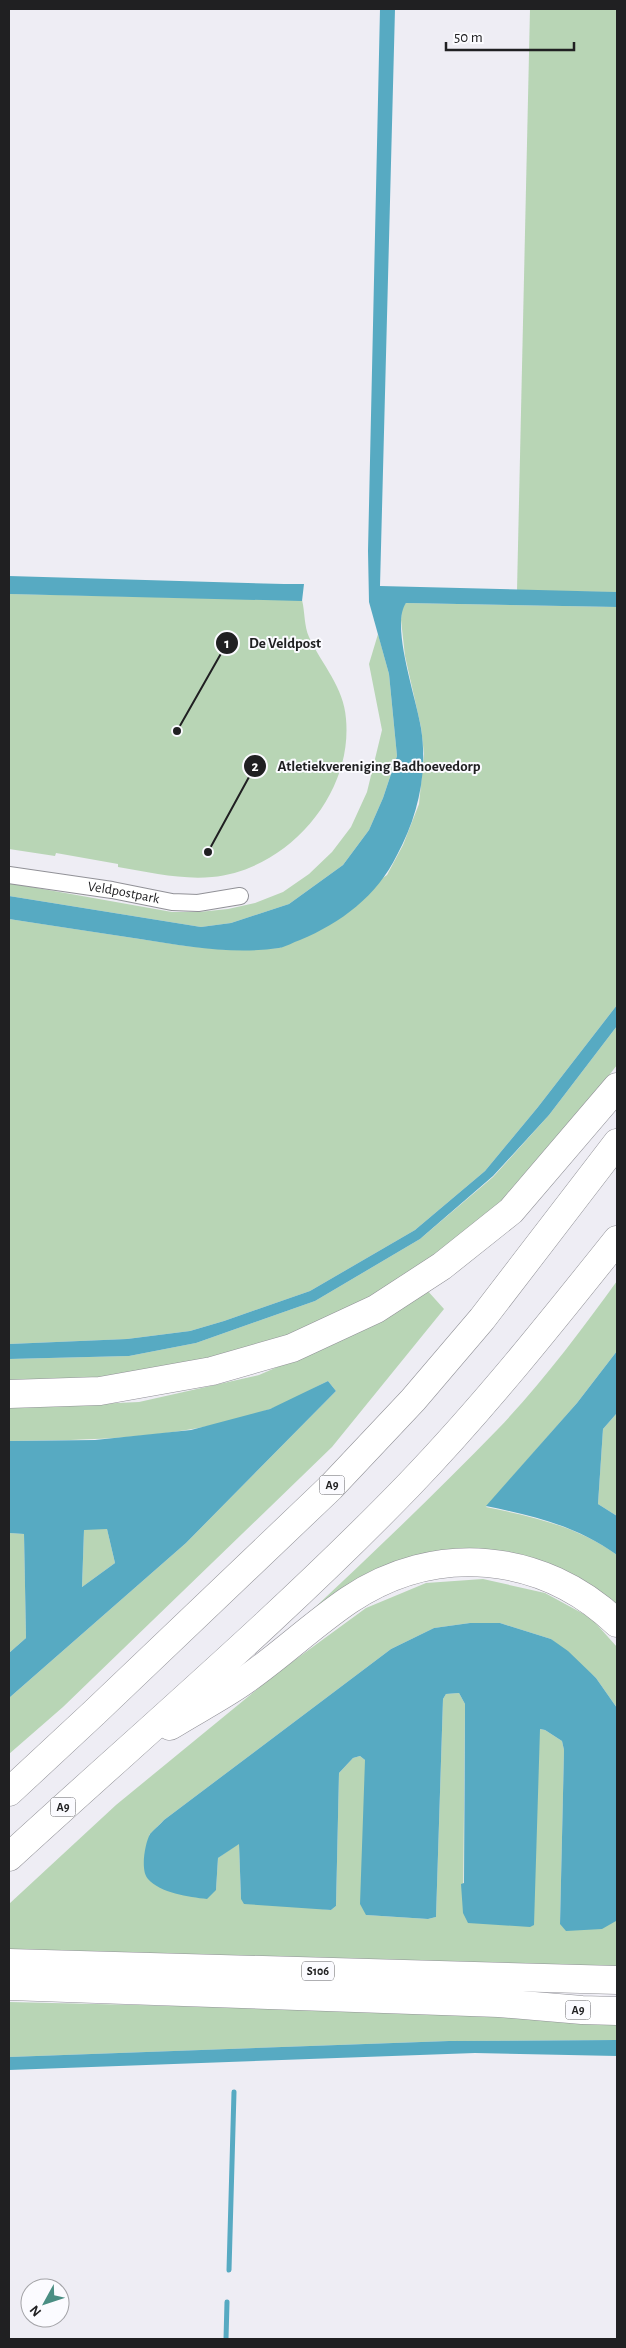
<svg xmlns="http://www.w3.org/2000/svg" width="626" height="2348" viewBox="0 0 626 2348" font-family="'Alegreya Sans',sans-serif">
<style>
.green{fill:#b8d5b5}
.water{fill:#57aac2;fill-rule:evenodd}
.lines{fill:none;stroke-linecap:round;stroke-linejoin:round}
.stream{stroke:#57aac2;stroke-width:5}
.minor-casing{stroke:#919197;stroke-width:18}
.motorway-casing{stroke:#919197;stroke-width:29}
.minor{stroke:#fff;stroke-width:16}
.motorway{stroke:#fff;stroke-width:28}
.labels{text-anchor:middle;dominant-baseline:central;stroke-width:4;stroke-linejoin:round;paint-order:stroke}
.shield{fill:#fbfbff;stroke:#626264;stroke-width:1}
.shield-label{font-size:12px;font-weight:bold;fill:#202022}
.street-label{font-size:14px;fill:#202022;stroke:#fbfbff}
.leader{fill:none;stroke:#202022;stroke-width:2}
.callout-dot{fill:#202022;stroke:#fbfbff;stroke-width:2}
.mark-label{font-size:15px;text-anchor:middle;font-weight:bold;fill:#fff}
.callout-label{font-size:15px;text-anchor:middle;font-weight:bold;fill:#202022;stroke:#fbfbff;stroke-width:4;stroke-linejoin:round;paint-order:stroke}
</style>
<rect width="100%" height="100%" fill="#eeedf4"/>
<!-- green -->
<g class="green">
<polygon points="530,9 617,9 617,592 517,591"/>
<path d="M9,594l293,6c3,12 2,26 7,37 13,28 35,50 37,82 7,76 -59,151 -134,158 -31,3 -63,-5 -94,-10v-3l-62,-11 -1,3 -46,-7z"/>
<polygon points="406,603 617,607 617,1005 538,1107 485,1171 415,1230 310,1291 224,1321 190,1331 127,1339 9,1344 9,919 186,946 230,950 280,948 387,875 403,845 419,804 424,754 421,727 405,656 401,620 402,608"/>
<polygon points="378,634 389,674 397,756 383,798 369,830 343,865 289,904 231,923 201,927 9,896 9,883 172,912 199,912 228,909 255,903 283,892 309,874 332,852 351,827 367,792 382,730 369,664"/>
<polygon points="617,1026 617,1065 581,1112 534,1168 478,1224 421,1268 351,1312 276,1345 170,1374 9,1381 9,1359 129,1356 196,1343 315,1301 420,1239 493,1177 549,1115"/>
<path d="M617,1281v70l-40,52 -91,104c48,10 91,19 131,48v61l-146,-59 -162,56c64,-60 128,-121 189,-184 44,-46 82,-97 119,-148z"/>
<path d="M426,1289l18,20 -112,138 -269,260 -54,47v-56l177,-155 150,-152 -8,-10c-19,9 -38,21 -58,28 -83,30 -175,31 -261,32v-33l130,-6 120,-27 101,-44z"/>
<polygon points="617,1413 617,1516 598,1504 603,1429"/>
<polygon points="84,1529 107,1529 115,1563 82,1587"/>
<polygon points="9,1533 24,1534 26,1638 9,1653"/>
<polygon points="483,1579 545,1593 591,1618 617,1647 617,1708 596,1678 551,1639 500,1623 470,1623 434,1628 391,1649 164,1820 149,1835 216,1890 218,1858 239,1843 241,1899 331,1910 336,1906 339,1773 353,1758 360,1756 365,1760 366,1915 428,1919 436,1917 443,1699 446,1694 459,1693 465,1704 463,1913 540,1729 545,1730 562,1741 564,1750 560,1924 616,1921 617,1919 617,1970 9,1953 9,1904 116,1805 277,1673 366,1608 426,1583"/>
<polygon points="9,2002 617,2016 617,2040 449,2041 9,2057"/>
</g>
<!-- water -->
<g class="water">
<path d="M380,9h15l-15,577 237,6v15l-211,-4c-16,22 11,97 15,125 7,45 -3,88 -24,127 -20,41 -56,68 -97,85 -7,2 -14,7 -21,8 -46,7 -94,-2 -139,-9 -44,-7 -88,-13 -131,-20v-23l192,31 30,-4 58,-19 54,-39 26,-35 14,-32 14,-42 -8,-82 -20,-72 -1,-51z"/>
<polygon points="9,576 284,584 304,584 302,601 9,594"/>
<polygon points="617,1005 617,1026 549,1115 493,1176 420,1239 315,1301 196,1343 129,1356 9,1359 9,1344 127,1339 190,1331 224,1321 310,1291 415,1230 485,1171 538,1107"/>
<path d="M617,1351v62l-14,16 -5,75 19,12v39c-40,-29 -83,-39 -131,-49l91,-103z"/>
<path d="M328,1381l8,10 -150,152 -177,155v-45l17,-15 -2,-104 -15,-1v-92l86,-1 96,-10 79,-21zM107,1529l8,34 -33,24 2,-57z"/>
<path d="M470,1623h30l51,16 17,12 28,27 21,30 -1,213 -14,8 -36,2 -6,-7 4,-174 -2,-9 -17,-11 -5,-1 -6,196 -4,2 -62,-4 -5,-10 -2,-29 3,-1 1,-179 -6,-11 -13,1 -3,5 -7,218 -8,2 -62,-4 -6,-11 5,-144 -5,-4 -7,2 -14,15 -3,133 -5,4 -87,-6 -3,-5 -2,-55 -21,14 -2,32 -9,9c-18,-2 -47,-6 -59,-20 -8,-8 -3,-36 2,-45 4,-5 10,-9 14,-14l227,-171 43,-21z"/>
<polygon points="617,2040 617,2056 475,2053 9,2070 9,2057 449,2041"/>
</g>
<g class="lines">
<!-- stream -->
<g class="stream">
<polyline points="229,2270 234,2092"/>
<polyline points="226,2339 227,2302"/>
</g>
<defs>
<g id="minor">
<path id="s1" d="M9,875l103,15 60,12 26,1 42,-7"/>
</g>
<g id="motorway">
<polyline points="9,1394 100,1391 212,1371 292,1348 376,1309 442,1266 511,1211 617,1087"/>
<path d="M170,1726c24,-15 49,-28 71,-43 38,-26 71,-58 108,-83 87,-58 193,-48 268,23"/>
<polyline points="9,1792 95,1712 331,1487 413,1400 482,1319 617,1143"/>
<path d="M9,1857c133,-122 273,-241 399,-371 75,-78 142,-162 209,-246"/>
<polyline points="9,1963 617,1980"/>
<polyline points="9,1986 499,2003 582,2010 617,2011"/>
</g>
</defs>
<!-- minor casing -->
<use href="#minor" class="minor-casing"/>
<!-- motorway casing -->
<use href="#motorway" class="motorway-casing"/>
<!-- minor -->
<use href="#minor" class="minor"/>
<!-- motorway -->
<use href="#motorway" class="motorway"/>
</g>
<g class="labels">
<!-- shield labels -->
<g class="shield">
<rect x="319.5" y="1475.5" width="25" height="19" rx="4"/>
<rect x="50.5" y="1797.5" width="25" height="19" rx="4"/>
<rect x="302" y="1961.5" width="32" height="19" rx="4"/>
<rect x="565.5" y="2000.5" width="25" height="19" rx="4"/>
</g>
<g class="shield-label">
<text x="332" y="1485">A9</text>
<text x="63" y="1807">A9</text>
<text x="318" y="1971">S106</text>
<text x="578" y="2010">A9</text>
</g>
<!-- street labels -->
<g class="street-label">
<text stroke="none"><textPath href="#s1" startOffset="116">Veldpostpark</textPath></text>
</g>
</g>
<!-- callouts -->
<path class="leader" d="M177 731L227 643M208 852L255 766"/>
<g class="callout-dot">
<circle cx="177" cy="731" r="5"/>
<circle cx="208" cy="852" r="5"/>
<circle cx="227" cy="643" r="12"/>
<circle cx="255" cy="766" r="12"/>
</g>
<g class="mark-label">
<text x="227" y="648">1</text>
<text x="255" y="771">2</text>
</g>
<g class="callout-label">
<text x="285" y="648">De Veldpost</text>
<text x="379" y="771">Atletiekvereniging Badhoevedorp</text>
</g>
<!-- border -->
<rect width="626" height="2348" fill="none" stroke="#202022" stroke-width="20"/>
<!-- north arrow -->
<g transform="translate(45 2303) rotate(230)"><circle r="24" fill="#fbfbff" stroke="#a3a3a7"/>
<path d="M0-4L9 19L0 12L-9 19Z" fill="#4a8e83"/>
<text y="-8" font-size="14" font-weight="bold" text-anchor="middle" fill="#202022">N</text>
</g>
<!-- scale -->
<path d="M446 42v8h128v-8" fill="none" stroke="#202022" stroke-width="2.5"/>
<text x="454" y="42" font-size="15" fill="#202022" stroke="#fbfbff" stroke-width="4" paint-order="stroke">50 m</text>
</svg>
